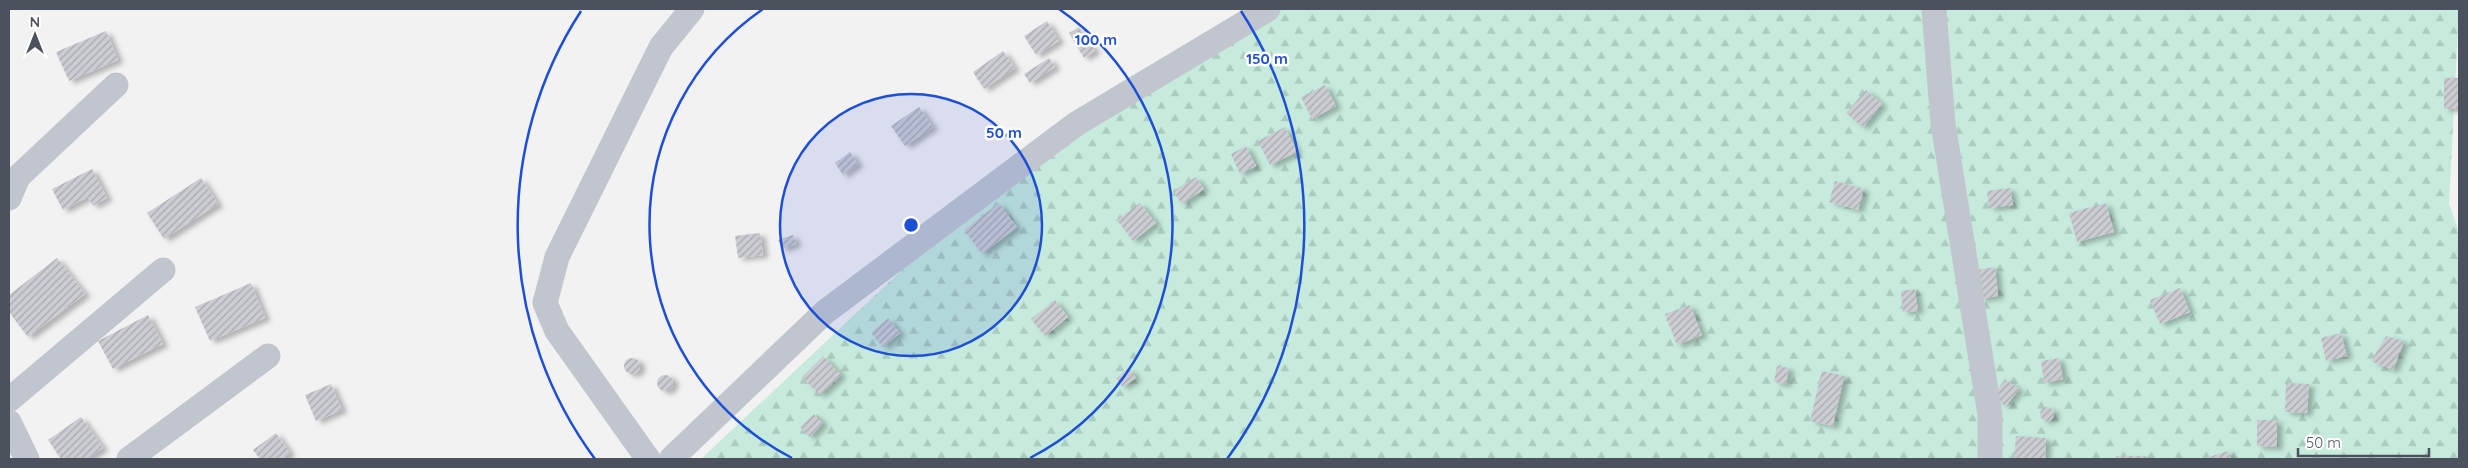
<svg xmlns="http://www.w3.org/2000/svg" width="2468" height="468" viewBox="0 0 2468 468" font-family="Quicksand,sans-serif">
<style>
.forest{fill:url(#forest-firs)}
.building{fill:url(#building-hatch);filter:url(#shadow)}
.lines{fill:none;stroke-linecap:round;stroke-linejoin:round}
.minor{stroke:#c1c6ce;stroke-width:25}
.ring{fill:none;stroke:#1d4ed8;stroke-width:2.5}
.centre{fill:#1d4ed8;stroke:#fff;stroke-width:2.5}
.ring-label{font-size:15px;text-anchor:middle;font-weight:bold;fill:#1d4ed8;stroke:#fff;stroke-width:5;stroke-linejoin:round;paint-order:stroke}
</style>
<defs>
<pattern id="forest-firs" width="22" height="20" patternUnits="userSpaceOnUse" patternTransform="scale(1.25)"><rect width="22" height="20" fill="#c6ebdc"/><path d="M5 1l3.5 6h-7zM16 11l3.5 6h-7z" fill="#accbbf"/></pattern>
<pattern id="building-hatch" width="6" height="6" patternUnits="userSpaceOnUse" patternTransform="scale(1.25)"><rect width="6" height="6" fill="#cccdd3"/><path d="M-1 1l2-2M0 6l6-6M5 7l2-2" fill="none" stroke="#a8a9ae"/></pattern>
<filter id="shadow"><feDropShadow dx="5.5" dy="3" stdDeviation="2.5" flood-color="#0004"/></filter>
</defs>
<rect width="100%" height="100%" fill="#f3f2f2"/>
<!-- forest -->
<polygon class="forest" points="1280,9 2459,9 2449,204 2459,232 2459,459 701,459 1003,175"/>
<!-- building -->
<g class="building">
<polygon points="1047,21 1059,41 1036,55 1024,36"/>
<polygon points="1079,27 1095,51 1084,58 1069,33"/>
<polygon points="106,31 118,60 69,81 56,52"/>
<polygon points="1003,51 1015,68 984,89 973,72"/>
<polygon points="1049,58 1055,67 1030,83 1024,74"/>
<rect x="2444" y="78" width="15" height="31"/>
<polygon points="1325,85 1336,106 1312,119 1301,97"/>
<polygon points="1866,90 1882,104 1863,127 1846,113"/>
<polygon points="919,107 933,127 905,146 891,126"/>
<polygon points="1285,127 1297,152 1270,165 1258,141"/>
<polygon points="1246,146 1256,166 1240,174 1231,154"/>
<polygon points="850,152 858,164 843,175 835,163"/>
<polygon points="92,169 107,198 93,206 88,197 63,210 52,189"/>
<polygon points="1196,177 1204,189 1182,204 1173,191"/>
<polygon points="201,178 218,204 164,239 147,213"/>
<polygon points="1835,181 1864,189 1858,210 1829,202"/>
<polygon points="2010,188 2013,205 1989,208 1987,191"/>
<polygon points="999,203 1017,227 982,254 964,230"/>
<polygon points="1140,203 1156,223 1133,241 1117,220"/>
<polygon points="2106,203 2114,232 2077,242 2069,213"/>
<polygon points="760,233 763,255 738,258 735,236"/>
<polygon points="793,235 796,244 782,249 778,240"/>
<polygon points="57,258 85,294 28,337 9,312 9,295"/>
<polygon points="1995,267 1998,296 1980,299 1977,270"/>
<polygon points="251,283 265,318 210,341 195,307"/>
<polygon points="2180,288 2190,312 2160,324 2150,300"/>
<polygon points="1915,289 1918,311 1903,312 1901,291"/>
<polygon points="1055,300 1068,317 1045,336 1031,319"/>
<polygon points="1690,305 1702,335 1677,345 1665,314"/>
<polygon points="148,315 163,344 113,369 98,341"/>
<polygon points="888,318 900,333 883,347 871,333"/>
<polygon points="2341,333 2347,356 2326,361 2321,338"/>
<polygon points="2386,336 2404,341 2393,370 2371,361"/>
<polygon points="823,356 841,375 820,395 802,377"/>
<circle cx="632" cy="366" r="8"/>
<polygon points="2059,358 2063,379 2044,383 2041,361"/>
<polygon points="1777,366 1789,368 1786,384 1774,382"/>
<polygon points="1129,368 1136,378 1123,387 1116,378"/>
<polygon points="1822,371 1844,376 1833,426 1810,421"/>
<circle cx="665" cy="383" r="8"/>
<polygon points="2005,379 2019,389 2006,406 1993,396"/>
<polygon points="2286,383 2309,384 2307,413 2285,412"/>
<polygon points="331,384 342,410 316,421 305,395"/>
<circle cx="2047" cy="414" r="7"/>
<polygon points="814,414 823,423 810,437 800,427"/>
<polygon points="81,417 103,448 87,459 61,459 48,440"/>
<polygon points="2257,420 2277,420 2277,447 2257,446"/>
<polygon points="276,433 290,453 282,459 260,459 253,450"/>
<polygon points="2016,436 2046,438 2045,459 2014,459"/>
<polygon points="2228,451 2231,459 2202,459"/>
<rect x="2116" y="456" width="30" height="3"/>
</g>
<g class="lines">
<!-- minor -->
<g class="minor">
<polyline points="1934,9 1943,124 1990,415 1990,459"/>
<polyline points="9,198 18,177 116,85"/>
<polyline points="9,400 163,270"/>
<polyline points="9,422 27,459"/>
<polyline points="129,459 268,356"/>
<polyline points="648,459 557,331 545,303 557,257 661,47 692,9"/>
<polyline points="671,459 825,312 1076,124 1268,9"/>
</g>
</g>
<!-- distance rings -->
<circle cx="911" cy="225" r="131" fill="#1d4ed8" fill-opacity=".12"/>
<g class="ring">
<circle cx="911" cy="225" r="131"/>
<path d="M792 458A262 262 0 0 1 763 9M1059 9A262 262 0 0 1 1030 458"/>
<path d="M595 459A393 393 0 0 1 581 11M1241 11A393 393 0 0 1 1227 459"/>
</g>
<circle cx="911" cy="225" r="8" class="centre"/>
<g class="ring-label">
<text x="1096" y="45">100 m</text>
<text x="1267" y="64">150 m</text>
<text x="1004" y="138">50 m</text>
</g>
<!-- border -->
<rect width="2468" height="468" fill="none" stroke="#4b515d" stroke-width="20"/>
<!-- north arrow -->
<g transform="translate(35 35)" stroke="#ffffff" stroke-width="4" paint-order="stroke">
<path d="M0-4L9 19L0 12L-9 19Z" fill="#4b515d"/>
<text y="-8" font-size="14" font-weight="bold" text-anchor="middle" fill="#4b515d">N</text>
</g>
<!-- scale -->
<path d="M2298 448v8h131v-8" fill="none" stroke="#4b515d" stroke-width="2.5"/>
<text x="2306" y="448" font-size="15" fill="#4b515d" stroke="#ffffff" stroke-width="4" paint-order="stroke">50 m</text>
</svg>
